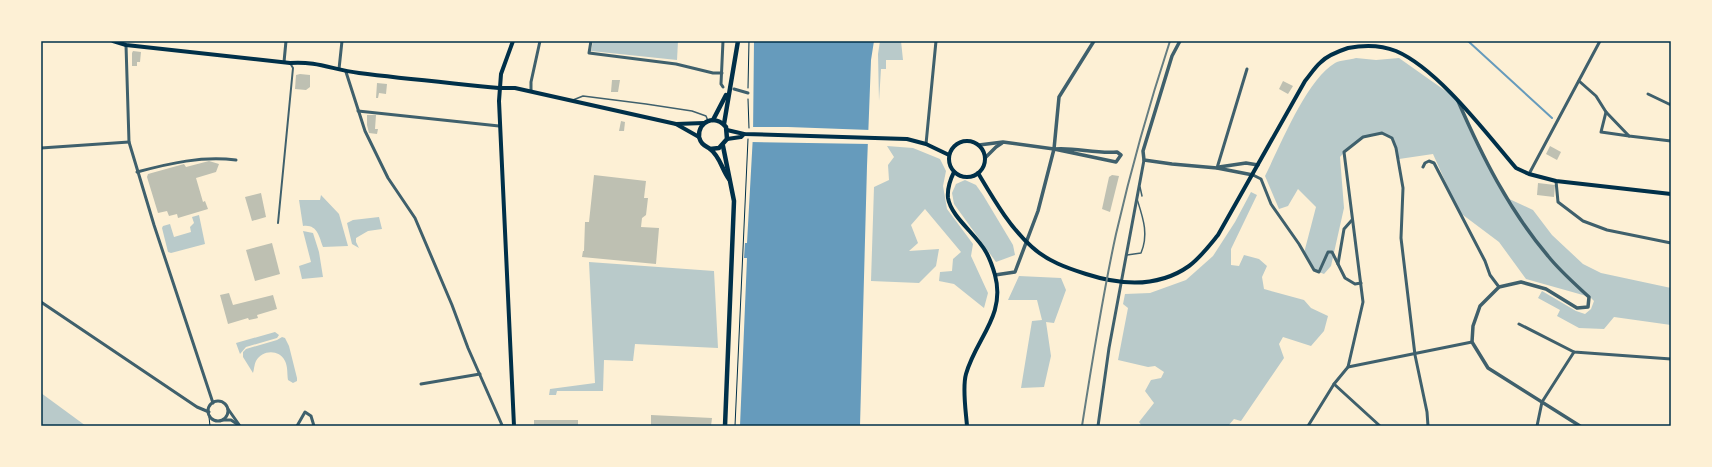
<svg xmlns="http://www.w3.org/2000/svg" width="1712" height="467" viewBox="0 0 1712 467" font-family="'Sofia Sans Condensed',sans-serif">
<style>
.green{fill:#b9caca}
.water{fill:#669bbc}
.pier{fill:#fdf0d5}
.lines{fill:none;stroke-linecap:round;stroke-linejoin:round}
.stream{stroke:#669bbc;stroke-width:2}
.building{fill:#bec0b2}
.path{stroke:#003049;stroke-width:1}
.service{stroke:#3f606c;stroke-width:1.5}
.pedestrian{stroke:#3f606c;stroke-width:2}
.minor{stroke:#3f606c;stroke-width:3}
.tertiary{stroke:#3f606c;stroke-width:3.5}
.secondary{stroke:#003049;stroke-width:4}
.primary{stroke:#003049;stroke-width:4.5}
.rail{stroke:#657d81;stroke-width:2}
.neatline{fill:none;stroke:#003049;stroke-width:1.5}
</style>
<rect width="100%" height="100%" fill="#fdf0d5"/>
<!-- green -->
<g class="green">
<polygon points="593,41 678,41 677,60 591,51"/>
<polygon points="880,41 901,41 903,60 886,60 886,69 881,69 879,101 878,54"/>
<path d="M1356,58l20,2 23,-2 58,41 48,98 28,13 19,25 31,29 18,9 70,15v37l-57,-8 -10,12 -25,-1 -22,-12 3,-6 -22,-12 4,-7 34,20 9,3 6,-5 3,-8 -4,-4 -64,-18 -27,-37 -40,-30 -26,-58 -34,5 -7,-21c-20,-10 -38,4 -52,19l4,51 -13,58 -7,8 -10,-4 -10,-17 12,-46 -18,-18 -10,17 -9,3 -14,-33c15,-30 42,-97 70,-113 5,-3 14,-3 21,-5z"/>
<polygon points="887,146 913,148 940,159 946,171 943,186 947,209 973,244 971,256 988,293 984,308 954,284 939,281 940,272 952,271 953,259 961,252 925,209 911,225 918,243 909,251 939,249 936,266 919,283 871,281 874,187 889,180 888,165 894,157"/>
<polygon points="965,180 976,185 983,195 1013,245 1015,255 996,262 954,204 952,193 956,184"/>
<polygon points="1251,192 1257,195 1231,249 1231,265 1239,266 1244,255 1259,259 1267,266 1262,277 1264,289 1304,300 1311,308 1328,316 1324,331 1311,346 1283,337 1279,344 1284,358 1241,421 1234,419 1228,426 1142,426 1139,422 1154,403 1145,391 1151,380 1161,378 1164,372 1155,366 1148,367 1118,360 1128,308 1123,304 1125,294 1150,293 1186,280 1213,256 1235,222"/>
<path d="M321,195l18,19 9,32 -25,1c-4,-11 -6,-23 -20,-21l-4,-26h21z"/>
<polygon points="199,215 205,244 171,253 168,252 162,228 163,226 170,224 174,237 191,232 190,227 194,223 192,217"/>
<polygon points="379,217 382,229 368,231 356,238 356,242 362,254 359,248 352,244 347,223 353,220"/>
<polygon points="303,231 313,233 319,252 323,277 302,279 299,266 311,262"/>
<polygon points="589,262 714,271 718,348 635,344 633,361 604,360 603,391 557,391 556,395 549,395 550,389 595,383"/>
<polygon points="1019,276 1061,278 1066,290 1054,323 1046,322 1051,356 1044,387 1021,388 1032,321 1042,320 1037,300 1008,300"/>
<polygon points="275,332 279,335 277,338 246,347 240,354 236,343"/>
<path d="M282,337l3,1 4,8 8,32v3l-4,2 -5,-3c-1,-6 0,-13 -3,-19 -6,-12 -23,-11 -29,0 -2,4 -2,9 -3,12l-10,-16v-5l3,-3 31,-9z"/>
<polygon points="41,393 86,426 41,426"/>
</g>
<!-- water -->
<polygon class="water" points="754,41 874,41 871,60 867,166 860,426 740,426 747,258 744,258 745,243 747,243 753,135"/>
<!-- pier -->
<polygon class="pier" points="751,127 788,127 870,130 870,144 751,142"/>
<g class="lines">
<!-- stream -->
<polyline class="stream" points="1468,41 1552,118"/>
</g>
<!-- building -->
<g class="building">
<polygon points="133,51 141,52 140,62 137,62 137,66 132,66 132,53"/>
<polygon points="300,74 310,75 310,87 306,90 295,89 296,75"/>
<polygon points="612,80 620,80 618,92 611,92"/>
<polygon points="1283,81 1293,86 1288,94 1279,89"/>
<polygon points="377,83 387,84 386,94 379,93 378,98 376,98"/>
<polygon points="367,115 376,115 375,129 378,129 377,134 369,133 367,125"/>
<polygon points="621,121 625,122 624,131 619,131"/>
<polygon points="1550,146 1561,152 1557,160 1546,154"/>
<polygon points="209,161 219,164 216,172 196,178 203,202 205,201 208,209 178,218 177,214 169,216 167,211 158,213 147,177 148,174 184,164 186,167"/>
<polygon points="594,175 646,181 644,198 648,198 646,215 642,218 641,227 659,228 656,264 582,257 583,251 584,251 585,222 589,222"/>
<polygon points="1112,175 1119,176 1110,212 1102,209 1109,177"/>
<polygon points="1538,183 1555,185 1554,197 1537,195"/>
<polygon points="261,193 266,217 252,221 245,197"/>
<polygon points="272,243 280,274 255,281 246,250"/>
<polygon points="229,293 233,305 273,295 277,309 257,315 258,318 249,320 248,318 228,324 220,295"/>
<polygon points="651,415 712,418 711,426 651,426"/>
<rect x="534" y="420" width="44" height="6"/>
</g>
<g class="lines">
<!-- path -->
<g class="path">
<polyline points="748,88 749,41"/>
<polyline points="748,99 749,128"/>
<polyline points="209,417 210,426"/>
<polyline points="735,426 748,139"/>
</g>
<!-- service -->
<g class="service">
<polyline points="573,100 583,96 646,104 692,111 706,116 708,121"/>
<polyline points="1140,187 1142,196"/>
<path d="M1127,255l14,-2c8,-19 2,-35 -4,-54"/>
</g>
<!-- pedestrian -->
<polyline class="pedestrian" points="278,223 293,68 290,63"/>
<!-- minor -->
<g class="minor">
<polyline points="591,41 589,53 676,64 713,73 722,73"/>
<polyline points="723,41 721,84 723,87"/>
<polyline points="126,45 129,142 154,225 213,403"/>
<polyline points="284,62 286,41"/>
<polyline points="339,69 342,41"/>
<polyline points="346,72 365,131 388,178 415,218 452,305 468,348 502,425"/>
<polyline points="1579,81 1596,96 1606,112 1629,136 1671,141"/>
<polyline points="734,89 748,93"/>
<polyline points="531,90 531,82 540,41"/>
<polyline points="1648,94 1671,105"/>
<polyline points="358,111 499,126"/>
<polyline points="1606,112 1601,132 1629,136"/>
<polyline points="926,144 936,41"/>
<polyline points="41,148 129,142"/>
<polyline points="1423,167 1425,163 1429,161 1434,163 1485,261 1490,275 1499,287"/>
<polyline points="1217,168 1247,69"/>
<path d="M137,172c34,-9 64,-16 99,-12"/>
<polyline points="1529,174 1600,41"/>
<polyline points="1253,175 1261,179 1271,204 1299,244 1314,270 1319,272 1328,252 1332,252 1338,264"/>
<polyline points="1556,181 1558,202 1583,221 1607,230 1671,243"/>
<polyline points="1352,220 1344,229 1338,264 1345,278 1355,284 1361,283"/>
<polyline points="41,302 197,407 209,412"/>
<polyline points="1519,324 1574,352 1671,359"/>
<polyline points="1348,367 1363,302 1344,152 1363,137 1382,133 1392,138 1396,148 1403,188 1401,238 1415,355 1427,412 1428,426"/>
<polyline points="421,384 480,374"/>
<circle cx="218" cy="411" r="10"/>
<polyline points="228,409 240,426"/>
<polyline points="223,420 231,420 237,424"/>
<polyline points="297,426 305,412 311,416 314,426"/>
<polyline points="500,426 511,426"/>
<polyline points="1098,426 1109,348 1144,160"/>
<polyline points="1308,426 1334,384"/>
<polyline points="1380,426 1334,384 1348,367 1472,342"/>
<polyline points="1537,426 1542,402 1574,352"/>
</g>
<!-- tertiary -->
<g class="tertiary">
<polyline points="1180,41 1172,56 1143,151 1144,160 1172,164 1217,168 1253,175"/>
<path d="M1458,101c24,55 51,109 90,155 12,15 27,28 41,41l-1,10 -11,1 -31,-19 -25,-7 -22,5 -19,19 -7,20 -1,16 16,26 92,58"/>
<path d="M979,145l24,-3 51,7 62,13 5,-7 -4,-3c-22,2 -42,-5 -63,-3"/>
<polyline points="985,158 996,147 1002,143"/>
<polyline points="1219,167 1246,163 1258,165"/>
<polyline points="995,275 1015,272 1038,211 1054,149 1059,97 1094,41"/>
</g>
<!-- secondary -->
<g class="secondary">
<path d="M113,41l13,4 164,18c28,-2 43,7 69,10 47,6 93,10 140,15h16l161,36 28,-1"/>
<polyline points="513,41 501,74 499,101 514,426"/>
<polyline points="676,124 699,137"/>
<polyline points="727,130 744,134 907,139 926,144 949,155"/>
<polyline points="727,139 741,137 744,134"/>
<circle cx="967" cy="159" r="18"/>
<path d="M954,172c-4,8 -7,16 -6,26 3,19 29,37 38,54 4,7 7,16 9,23 11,41 -19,63 -29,99 -4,14 0,38 1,52"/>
<path d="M978,173c15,25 32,55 54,74 15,14 35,21 54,27 34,11 72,14 103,-8 11,-8 20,-20 29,-31l87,-154c5,-6 10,-14 16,-19 7,-7 18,-11 27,-14 15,-3 33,-3 48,3 42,18 90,82 120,117l13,6 27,7 115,13"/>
</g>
<!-- primary -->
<g class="primary">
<polyline points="713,120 726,95"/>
<polyline points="724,124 738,41"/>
<polyline points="723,146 734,201 725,426"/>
<path d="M710,149l9,-1 8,-9 -1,-12c-11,-13 -28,-6 -27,10 2,7 5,8 11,12 10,7 12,21 19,30"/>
</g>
<!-- rail -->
<path class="rail" d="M1082,426c10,-64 20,-128 34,-192 15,-65 33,-129 54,-193"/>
</g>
<!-- border -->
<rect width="1712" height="467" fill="none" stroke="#fdf0d5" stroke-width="84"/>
<rect x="42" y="42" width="1628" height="383" class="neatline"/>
</svg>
